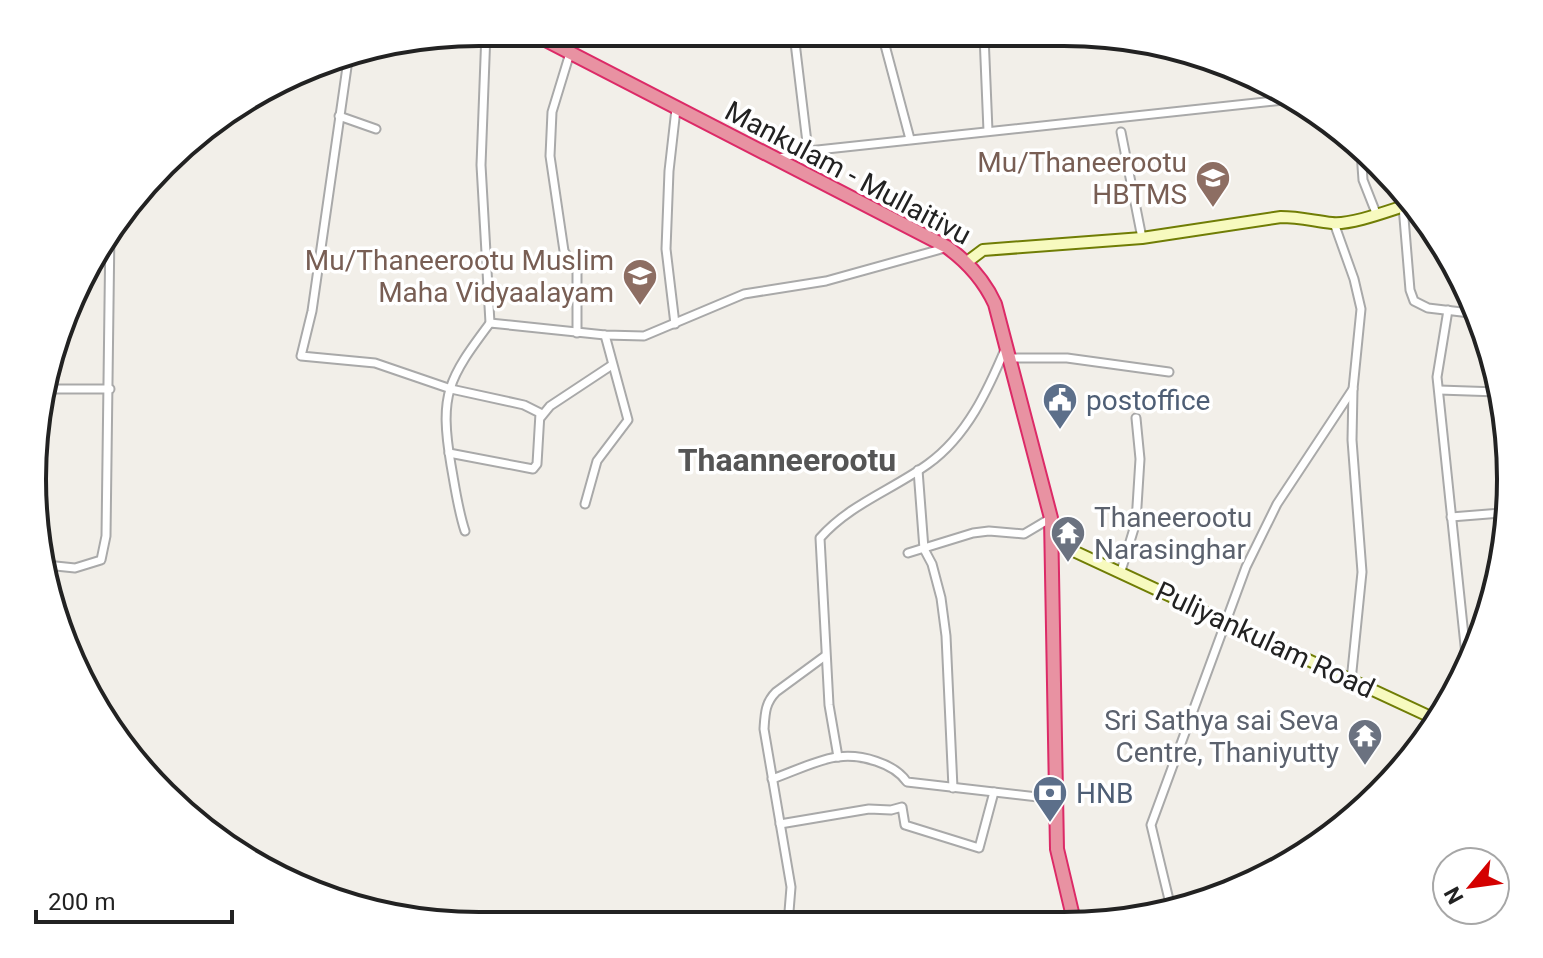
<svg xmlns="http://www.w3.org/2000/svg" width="1543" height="958" viewBox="0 0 1543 958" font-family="Roboto,sans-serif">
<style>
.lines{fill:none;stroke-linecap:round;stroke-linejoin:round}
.street-casing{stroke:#a9a9a9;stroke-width:11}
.secondary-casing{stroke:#707d05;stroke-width:14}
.highway-casing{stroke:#dc2a67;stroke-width:16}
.street{stroke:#fff;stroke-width:7}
.secondary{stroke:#f7fabf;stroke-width:10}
.highway{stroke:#e892a2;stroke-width:12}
.labels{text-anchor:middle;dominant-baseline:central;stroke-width:7;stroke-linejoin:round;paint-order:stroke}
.education-label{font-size:28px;fill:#785e54;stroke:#fff;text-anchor:end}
.street-label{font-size:28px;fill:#222;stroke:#fff}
.service-label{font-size:28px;fill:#4e5e75;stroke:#fff;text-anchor:start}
.worship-label{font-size:28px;fill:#5b616d;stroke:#fff;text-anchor:start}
.quarter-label{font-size:32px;font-weight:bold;fill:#555;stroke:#fff}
.rim{fill:none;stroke:#222;stroke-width:4}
</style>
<rect width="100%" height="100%" fill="#f2efe9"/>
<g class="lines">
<defs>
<g id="street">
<polyline points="486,32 481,165 490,323"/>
<polyline points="794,34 808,151"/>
<polyline points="882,34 910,139"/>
<polyline points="984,35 988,131"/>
<polyline points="349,53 312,311 301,356 375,363 451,389 524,405 540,413 537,464 533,469 449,453"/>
<polyline points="570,53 552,112 550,156 564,251 577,270 577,333"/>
<polyline points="339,116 376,129"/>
<polyline points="1121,132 1142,238"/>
<polyline points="1361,152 1363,180 1376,213"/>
<polyline points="776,159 808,151 1293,99"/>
<polyline points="1403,206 1410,290 1414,301 1428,308 1470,313"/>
<polyline points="1334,223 1354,279 1361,309 1353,389 1352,440 1362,572 1351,681"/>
<polyline points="1448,310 1437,377 1466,655"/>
<polyline points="675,324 666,249 669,171 676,109"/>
<polyline points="1009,358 1067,358 1169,372"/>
<polyline points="47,389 110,389"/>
<polyline points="1439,390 1498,392"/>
<polyline points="541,417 550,406 612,365"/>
<polyline points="918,470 924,549 932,564 941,598 946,636 953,788"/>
<polyline points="585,504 597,461 628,420 605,335"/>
<polyline points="1451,517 1501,513"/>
<path d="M465,531c-7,-21 -10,-44 -14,-66 -12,-71 -3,-86 39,-142l115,12 39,1 100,-42 82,-13 119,-33"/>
<polyline points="908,553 973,533 989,531 1024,534 1051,518"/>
<polyline points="46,565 75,568 101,560 106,536 110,228"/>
<polyline points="1121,571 1136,522 1140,459 1136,418"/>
<path d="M838,757l-9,-52 -9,-167c30,-34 72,-48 108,-74 39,-28 60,-74 78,-117"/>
<path d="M772,779c18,-6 49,-21 66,-22 23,-3 56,6 69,25l148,17"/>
<polyline points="780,824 869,809 891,810 902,807 905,825 979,848 994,792"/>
<polyline points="1172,912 1151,825 1246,567 1277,504 1353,389"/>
<path d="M788,924l3,-37 -27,-158c1,-15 1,-26 12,-37l49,-36"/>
</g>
<g id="secondary">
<path d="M967,262l16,-12 159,-12 139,-21c18,0 33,4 51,6 19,2 56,-12 75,-18"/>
<polyline points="1052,541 1435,719"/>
</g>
<path id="highway" d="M530,32l417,215c22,16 37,33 48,57l56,214 6,331 18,76"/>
</defs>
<!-- street casing -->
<use href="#street" class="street-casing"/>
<!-- secondary casing -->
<use href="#secondary" class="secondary-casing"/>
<!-- highway casing -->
<use href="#highway" class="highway-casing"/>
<!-- street -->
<use href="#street" class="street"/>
<!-- secondary -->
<use href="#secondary" class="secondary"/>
<!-- highway -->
<use href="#highway" class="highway"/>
</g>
<!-- icons -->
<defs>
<symbol id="school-pin" viewBox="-11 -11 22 30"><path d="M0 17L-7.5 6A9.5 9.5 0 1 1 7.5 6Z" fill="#8d6e63" stroke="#fff"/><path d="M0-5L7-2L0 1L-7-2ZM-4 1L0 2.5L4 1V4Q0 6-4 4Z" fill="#fff"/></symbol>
<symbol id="civic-pin" viewBox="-11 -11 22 30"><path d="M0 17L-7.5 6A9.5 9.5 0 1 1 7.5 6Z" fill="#5c6f8a" stroke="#fff"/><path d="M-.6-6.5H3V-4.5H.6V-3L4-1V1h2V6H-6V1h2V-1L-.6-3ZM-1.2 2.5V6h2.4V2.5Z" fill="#fff"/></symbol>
<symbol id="temple-pin" viewBox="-11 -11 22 30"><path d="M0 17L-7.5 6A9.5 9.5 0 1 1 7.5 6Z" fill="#6b7280" stroke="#fff"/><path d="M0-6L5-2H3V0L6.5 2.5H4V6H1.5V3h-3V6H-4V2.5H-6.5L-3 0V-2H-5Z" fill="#fff"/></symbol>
<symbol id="bank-pin" viewBox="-11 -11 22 30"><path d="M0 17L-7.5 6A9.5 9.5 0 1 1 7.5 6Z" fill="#5c6f8a" stroke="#fff"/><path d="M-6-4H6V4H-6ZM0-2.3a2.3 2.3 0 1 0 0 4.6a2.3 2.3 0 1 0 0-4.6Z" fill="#fff"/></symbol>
</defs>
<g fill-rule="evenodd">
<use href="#school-pin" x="1193" y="158" width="40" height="54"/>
<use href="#school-pin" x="620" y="256" width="40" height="54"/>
<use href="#civic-pin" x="1040" y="380" width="40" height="54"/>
<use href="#temple-pin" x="1048" y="513" width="40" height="54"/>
<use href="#temple-pin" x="1345" y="716" width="40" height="54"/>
<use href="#bank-pin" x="1030" y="773" width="40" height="54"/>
</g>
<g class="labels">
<!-- education labels -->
<g class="education-label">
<text x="1187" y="162">Mu/Thaneerootu<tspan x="1187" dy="32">HBTMS</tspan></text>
<text x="614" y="260">Mu/Thaneerootu Muslim<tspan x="614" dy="32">Maha Vidyaalayam</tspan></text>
</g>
<!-- street labels -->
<g class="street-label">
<text transform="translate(848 173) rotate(28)">Mankulam - Mullaitivu</text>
<text transform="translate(1265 640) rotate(25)">Puliyankulam Road</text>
</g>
<!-- service labels -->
<g class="service-label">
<text x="1086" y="400">postoffice</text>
<text x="1076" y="793">HNB</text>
</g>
<!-- worship labels -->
<g class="worship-label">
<text x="1094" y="517">Thaneerootu<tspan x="1094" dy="32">Narasinghar</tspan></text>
<text x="1339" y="720" text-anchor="end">Sri Sathya sai Seva<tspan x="1339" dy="32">Centre, Thaniyutty</tspan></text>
</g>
<!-- quarter labels -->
<g class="quarter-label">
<text x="787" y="460">Thaanneerootu</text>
</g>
</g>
<!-- crop -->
<path d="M0 0H1543V958H0ZM479 46H1064A433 433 0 0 1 1497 479V479A433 433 0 0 1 1064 912H479A433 433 0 0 1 46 479V479A433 433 0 0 1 479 46Z" fill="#fff" fill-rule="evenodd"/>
<path class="rim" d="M479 46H1064A433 433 0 0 1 1497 479V479A433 433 0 0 1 1064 912H479A433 433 0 0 1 46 479V479A433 433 0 0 1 479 46Z"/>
<!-- north arrow -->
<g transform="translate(1471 886) rotate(241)"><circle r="38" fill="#ffffff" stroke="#a7a7a7" stroke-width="2"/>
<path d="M0-6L14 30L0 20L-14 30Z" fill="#d40000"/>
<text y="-12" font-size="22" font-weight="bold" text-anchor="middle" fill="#222222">N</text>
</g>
<!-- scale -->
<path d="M36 910v12h196v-12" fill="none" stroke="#222222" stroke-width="4"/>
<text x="48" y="910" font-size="24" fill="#222222" stroke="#ffffff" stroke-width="6" paint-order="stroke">200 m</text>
</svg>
